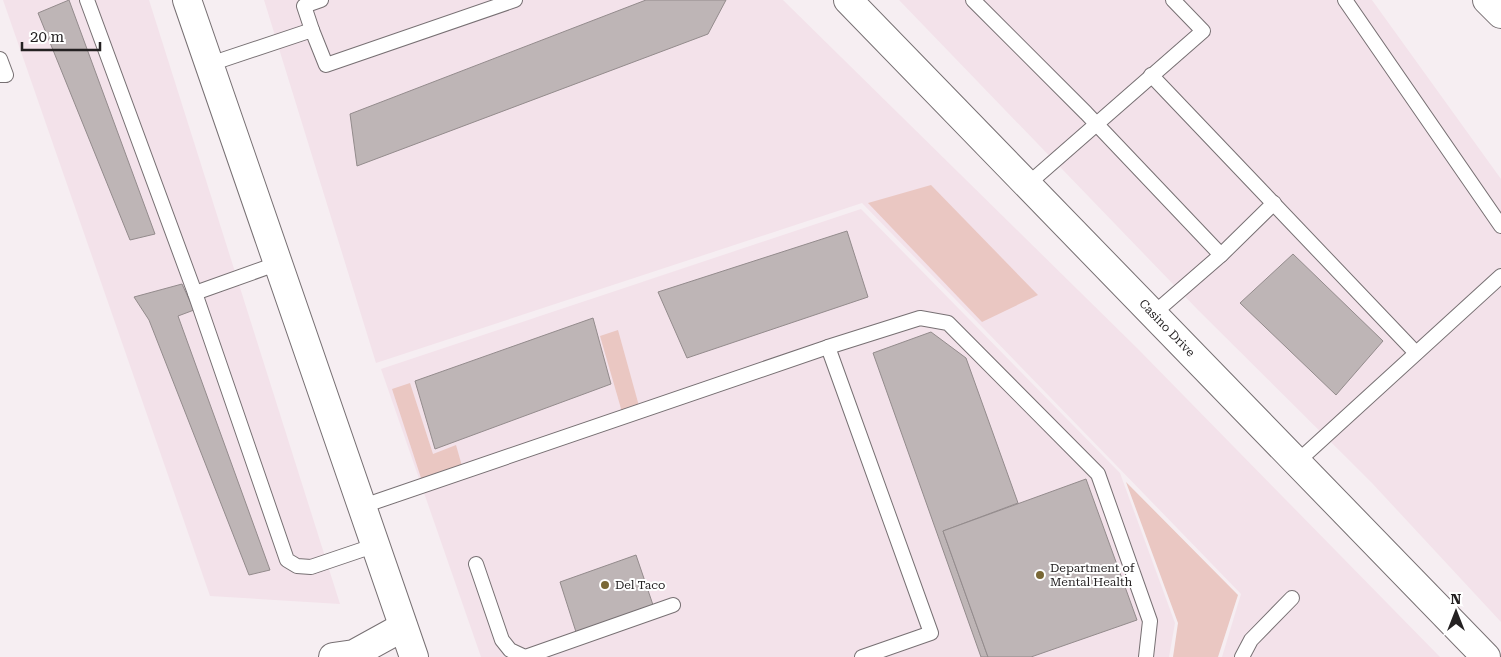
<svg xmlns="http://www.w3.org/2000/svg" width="1501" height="657" viewBox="0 0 1501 657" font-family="'Roboto Serif',serif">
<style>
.built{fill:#f3e2ea}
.green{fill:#eac7c2}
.building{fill:#beb5b6;stroke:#938b8c}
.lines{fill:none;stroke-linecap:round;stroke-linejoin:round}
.lane-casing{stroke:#777073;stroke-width:16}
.secondary-casing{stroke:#777073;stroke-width:30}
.highway-casing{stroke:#777073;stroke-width:30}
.lane{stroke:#fff;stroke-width:14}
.secondary{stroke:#fff;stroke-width:28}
.highway{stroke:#fff;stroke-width:28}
.poi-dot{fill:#796735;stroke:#fff;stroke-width:2}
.labels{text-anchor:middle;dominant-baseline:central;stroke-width:4;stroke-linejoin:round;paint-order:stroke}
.street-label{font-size:12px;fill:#242122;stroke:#fff}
.poi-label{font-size:12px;fill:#242122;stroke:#fff;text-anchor:start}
</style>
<rect width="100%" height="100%" fill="#f6eef2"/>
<!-- built -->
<g class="built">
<polygon points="3,0 149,0 340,604 210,596"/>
<polygon points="264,0 783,0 1137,348 1440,657 1222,657 1241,594 862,203 376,363"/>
<polygon points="899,0 1372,0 1501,179 1501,622 1371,482 1198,310"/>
<polygon points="861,209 1120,473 1175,623 1169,657 481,657 381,369"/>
</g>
<!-- green -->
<g class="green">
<polygon points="931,185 1038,295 982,322 868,203"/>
<polygon points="618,330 639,406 622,412 600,336"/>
<polygon points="410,383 433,454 456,445 462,466 422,481 392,389"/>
<polygon points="1126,482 1238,595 1218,657 1173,657 1178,623"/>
</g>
<!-- building -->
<g class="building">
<polygon points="69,0 155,234 130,240 38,13"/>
<polygon points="646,0 726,0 708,34 357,166 350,114"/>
<polygon points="847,231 868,297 687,358 658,292"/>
<polygon points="1293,254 1383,341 1336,395 1240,303"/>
<polygon points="182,284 194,310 178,316 270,570 249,575 149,320 134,297"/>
<polygon points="593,318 611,384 435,449 415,381"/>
<polygon points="931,332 966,358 1018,503 943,531 988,657 981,657 873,353"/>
<polygon points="1086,479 1137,620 1031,657 988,657 943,531"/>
<polygon points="636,555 653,605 576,632 560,582"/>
</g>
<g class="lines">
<defs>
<g id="lane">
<polyline points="87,0 195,293 287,560 297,566 311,567 376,545"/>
<polyline points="973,0 1086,113 1221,255 1153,314"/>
<polyline points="1345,0 1501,226"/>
<polyline points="312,30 304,6 321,0"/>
<polyline points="0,59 6,75 0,75"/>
<polyline points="210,64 312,30 326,65 515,0"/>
<polyline points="1151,75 1416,353"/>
<polyline points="1028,184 1203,31 1173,0"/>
<polyline points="1221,255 1274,203"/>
<polyline points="195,293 279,263"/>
<polyline points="828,347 920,318 948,323 1098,474 1150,621 1146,657"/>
<polyline points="1297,462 1501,276"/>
<polyline points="363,506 828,347 931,633 862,657"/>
<polyline points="476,564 502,640 510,650 525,657 673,605"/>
<polyline points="1242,657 1251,640 1292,598"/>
</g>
<g id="secondary">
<polyline points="187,0 414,657"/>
<polyline points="848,0 1486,657"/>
<polyline points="333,657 354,654 403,627"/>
</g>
<polyline id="highway" points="1487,0 1501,14"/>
</defs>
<!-- lane casing -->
<use href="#lane" class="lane-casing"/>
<!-- secondary casing -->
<use href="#secondary" class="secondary-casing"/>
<!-- highway casing -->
<use href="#highway" class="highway-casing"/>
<!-- lane -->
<use href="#lane" class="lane"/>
<!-- secondary -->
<use href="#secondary" class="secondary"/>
<!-- highway -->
<use href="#highway" class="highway"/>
</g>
<!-- markers -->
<g class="poi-dot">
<circle cx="1040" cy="575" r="5"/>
<circle cx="605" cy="585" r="5"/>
</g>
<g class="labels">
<!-- street labels -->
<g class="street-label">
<text transform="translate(1167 328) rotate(46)">Casino Drive</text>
</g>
<!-- poi labels -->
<g class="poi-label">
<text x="1050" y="568">Department of<tspan x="1050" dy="14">Mental Health</tspan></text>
<text x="615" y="585">Del Taco</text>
</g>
</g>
<!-- north arrow -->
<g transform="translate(1456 612)" stroke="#ffffff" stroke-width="4" paint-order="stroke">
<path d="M0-4L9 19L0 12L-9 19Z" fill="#242122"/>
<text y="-8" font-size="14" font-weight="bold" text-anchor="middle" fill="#242122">N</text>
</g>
<!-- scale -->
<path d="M22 42v8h78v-8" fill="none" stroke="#242122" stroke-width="2.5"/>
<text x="30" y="42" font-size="15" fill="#242122" stroke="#ffffff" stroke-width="4" paint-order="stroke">20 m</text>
</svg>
